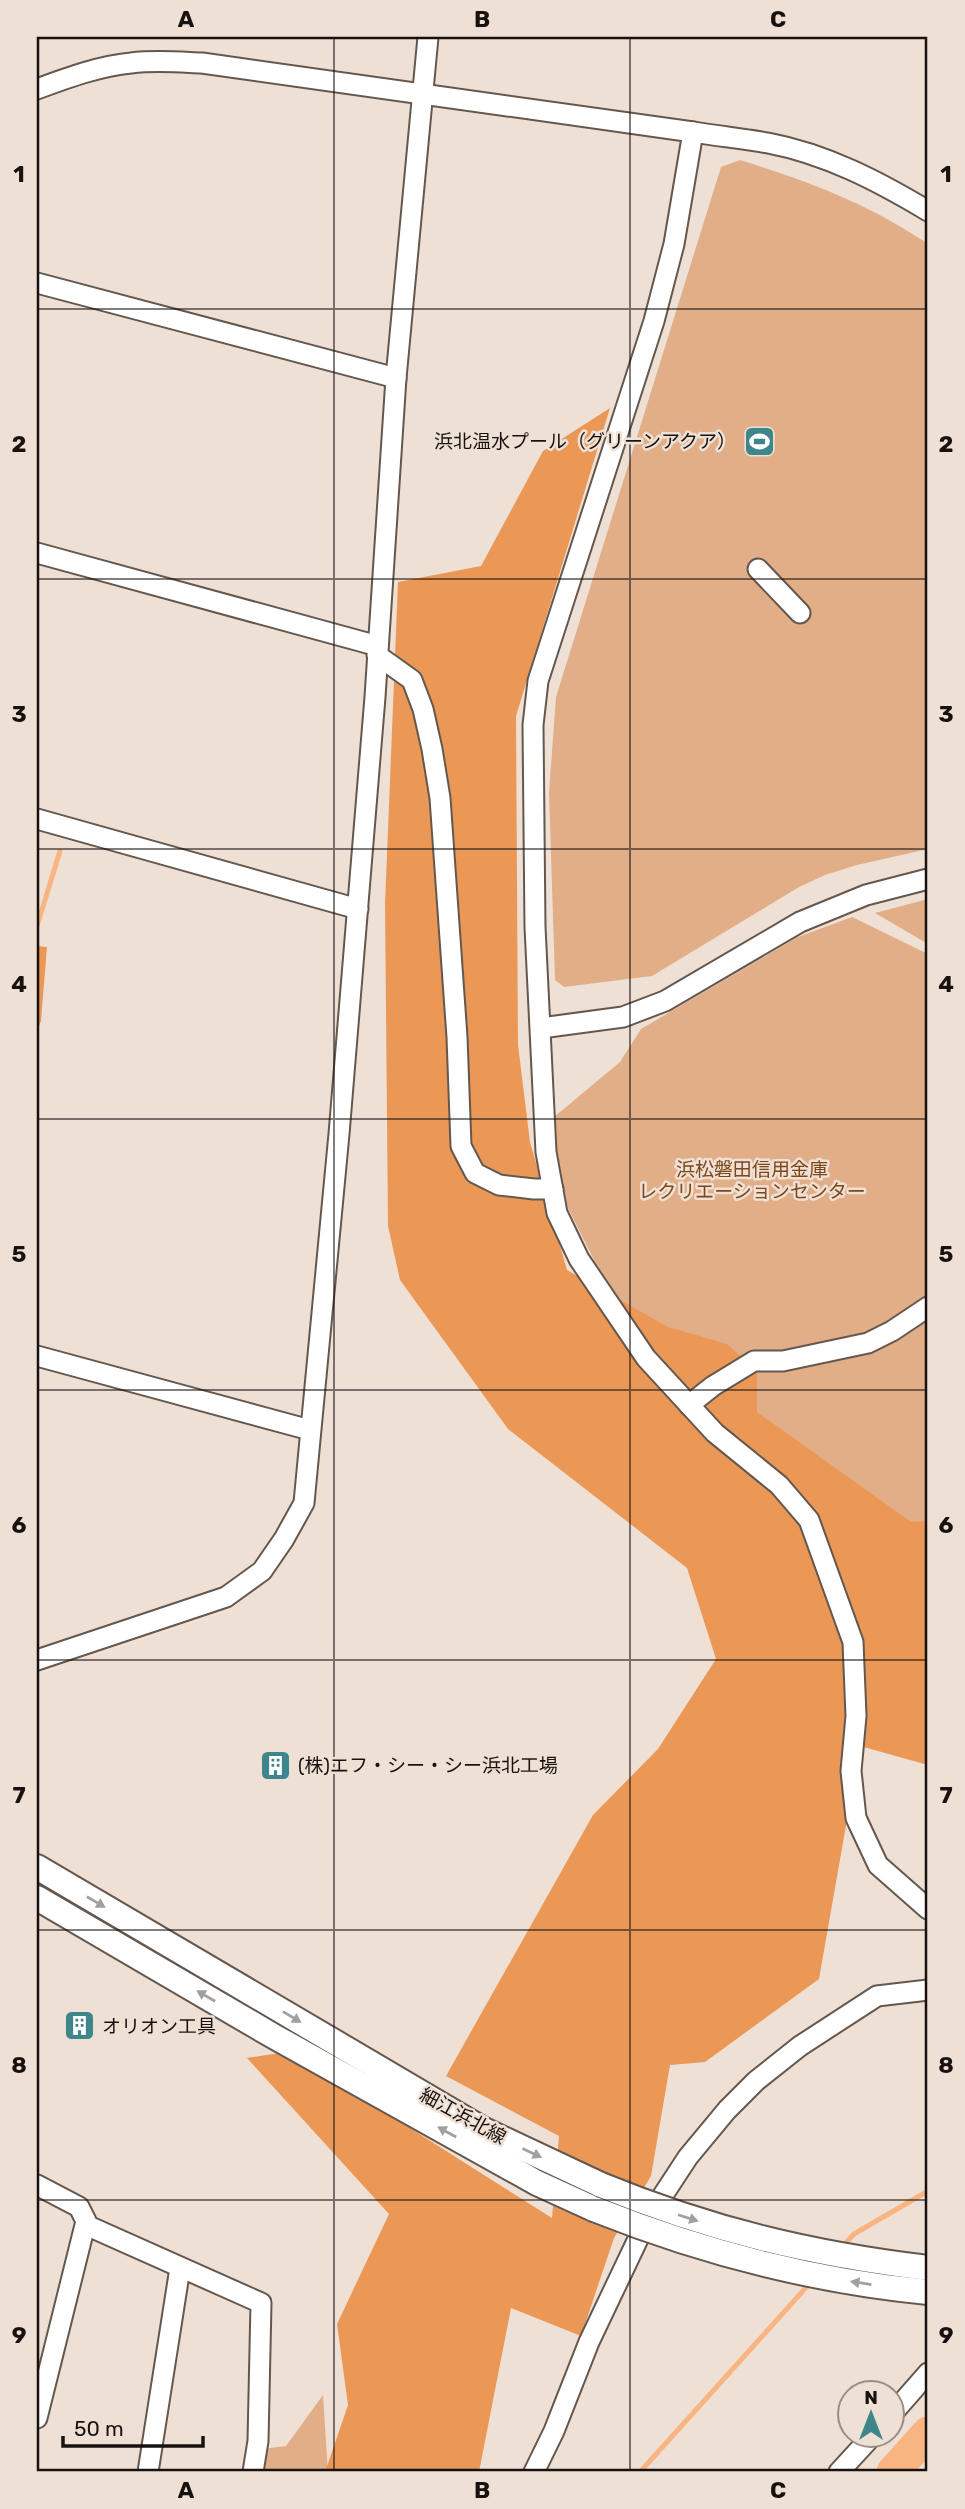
<svg xmlns="http://www.w3.org/2000/svg" width="965" height="2509" viewBox="0 0 965 2509" font-family="Rubik,'Noto Sans JP',sans-serif">
<style>
.green{fill:#e1ae88}
.forest{fill:#eb9856}
.lines{fill:none;stroke-linecap:round;stroke-linejoin:round}
.stream{stroke:#f8b481;stroke-width:5}
.river{stroke:#f8b481;stroke-width:33}
.minor-casing{stroke:#64584e;stroke-width:23}
.major-casing{stroke:#64584e;stroke-width:28}
.minor{stroke:#fff;stroke-width:19}
.major{stroke:#fff;stroke-width:24}
.major-bridge-casing{stroke:#64584e;stroke-width:28;stroke-linecap:butt}
.major-bridge{stroke:#fff;stroke-width:24}
.oneway{fill:#a2a09f}
.grid{fill:none;stroke:#17120f;stroke-width:2;stroke-opacity:0.55}
.labels{text-anchor:middle;dominant-baseline:central;stroke-width:5;stroke-linejoin:round;paint-order:stroke}
.poi-label{font-size:19px;fill:#17120f;stroke:#efe0d5;text-anchor:start}
.park-label{font-size:19px;fill:#7e4717;stroke:#efe0d5}
.street-label{font-size:19px;fill:#17120f;stroke:#efe0d5}
.neatline{fill:none;stroke:#17120f;stroke-width:2.5}
.grid-label{font-size:23px;text-anchor:middle;font-weight:bold;fill:#17120f}
</style>
<rect width="100%" height="100%" fill="#efe0d5"/>
<!-- green -->
<g class="green">
<path d="M740,160c70,22 127,43 188,84v605l-71,16 -32,10 -26,12 -147,89 -88,11 -9,-7 -6,-188 7,-95 165,-530z"/>
<polygon points="928,899 928,944 875,913"/>
<polygon points="852,917 928,954 928,1574 657,1355 595,1262 568,1208 554,1159 554,1117 620,1062 641,1029 798,937"/>
<polygon points="323,2395 328,2472 259,2472 263,2449 286,2446"/>
</g>
<!-- forest -->
<g class="forest">
<polygon points="610,408 516,716 518,1045 530,1142 567,1270 668,1327 727,1344 757,1371 757,1412 911,1522 928,1521 928,1765 860,1746 819,1979 705,2062 670,2065 651,2176 614,2238 581,2336 511,2308 479,2472 325,2472 348,2405 337,2324 389,2214 247,2058 279,2053 402,2123 552,2218 559,2136 446,2076 593,1815 658,1749 716,1659 687,1568 508,1429 400,1280 388,1226 385,904 398,582 481,566 543,451"/>
<polygon points="37,946 47,947 41,1021 37,1031"/>
</g>
<g class="lines">
<!-- stream -->
<g class="stream">
<polyline points="37,926 60,851"/>
<polyline points="841,2248 854,2234 928,2191"/>
<polyline points="640,2472 811,2282"/>
</g>
<!-- river -->
<polyline class="river" points="893,2472 928,2433"/>
<defs>
<g id="minor">
<path d="M37,89c30,-11 62,-23 94,-26 24,-3 47,-1 71,0l491,69 -19,112 -20,77 -116,360 -5,44 2,202 11,225 11,61 22,46 67,99 69,75 64,52 30,35 44,122 3,74 -5,55 5,47 22,47 50,44"/>
<path d="M693,132c25,4 51,7 75,11 58,11 110,38 160,68"/>
<polyline points="37,283 396,378"/>
<polyline points="37,553 378,646"/>
<polyline points="758,569 800,613"/>
<polyline points="377,655 412,680 423,709 432,749 440,798 457,1037 461,1146 475,1173 499,1185 534,1189 553,1189"/>
<polyline points="37,819 358,909"/>
<polyline points="541,1028 623,1017 665,1001 800,922 866,895 928,879"/>
<polyline points="37,1356 310,1430"/>
<polyline points="689,1405 713,1386 754,1361 783,1361 868,1343 892,1331 928,1307"/>
<polyline points="37,1660 226,1597 262,1571 284,1539 304,1503 339,1134 375,697 396,378 428,37"/>
<polyline points="37,2185 79,2207 86,2221 37,2418"/>
<polyline points="86,2225 261,2303 258,2441 253,2472"/>
<polyline points="892,2414 928,2373"/>
<polyline points="148,2472 180,2268"/>
<polyline points="534,2472 554,2431 589,2342 648,2218 688,2157 727,2110 756,2081 800,2046 877,1996 928,1990"/>
<polyline points="839,2472 872,2436"/>
</g>
<g id="major">
<polyline points="37,1867 484,2130 601,2185"/>
<polyline points="37,1898 275,2037 537,2183 594,2209"/>
</g>
</defs>
<!-- minor casing -->
<use href="#minor" class="minor-casing"/>
<!-- major casing -->
<use href="#major" class="major-casing"/>
<!-- minor -->
<use href="#minor" class="minor"/>
<!-- major -->
<use href="#major" class="major"/>
<defs>
<g id="major-bridge">
<path d="M601,2185c110,45 210,69 327,83"/>
<path d="M594,2209c108,43 219,72 334,83"/>
</g>
</defs>
<!-- major-bridge casing -->
<use href="#major-bridge" class="major-bridge-casing"/>
<!-- major-bridge -->
<use href="#major-bridge" class="major-bridge"/>
</g>
<!-- one-way arrows -->
<defs><path id="oneway-solid" d="M-6-.8H1V-3.2L6.5 0L1 3.2V.8H-6Z" transform="scale(1.75)"/></defs>
<g class="oneway">
<use href="#oneway-solid" transform="translate(96 1902) rotate(30)"/>
<use href="#oneway-solid" transform="translate(206 1996) rotate(-150)"/>
<use href="#oneway-solid" transform="translate(292 2017) rotate(31)"/>
<use href="#oneway-solid" transform="translate(447 2132) rotate(-151)"/>
<use href="#oneway-solid" transform="translate(532 2153) rotate(25)"/>
<use href="#oneway-solid" transform="translate(688 2218) rotate(18)"/>
<use href="#oneway-solid" transform="translate(861 2283) rotate(-171)"/>
</g>
<!-- grid -->
<path class="grid" d="M334,37v2435M630,37v2435M37,309h891M37,579h891M37,849h891M37,1119h891M37,1390h891M37,1660h891M37,1930h891M37,2200h891"/>
<!-- icons -->
<defs>
<symbol id="stadium-square" viewBox="-11 -11 22 22"><rect x="-9" y="-9" width="18" height="18" rx="4" fill="#3e868c" stroke="#efe0d5"/><path d="M0-5a6.5 5 0 1 0 0 10a6.5 5 0 1 0 0-10ZM-3.5-1.8h7v3.6h-7Z" fill="#fff"/></symbol>
<symbol id="building-square" viewBox="-11 -11 22 22"><rect x="-9" y="-9" width="18" height="18" rx="4" fill="#3e868c" stroke="#efe0d5"/><path d="M-4-6H4V6H1V3H-1V6H-4ZM-2.5-4.3h1.7v1.8h-1.7ZM.8-4.3h1.7v1.8H.8ZM-2.5-1h1.7V.8h-1.7ZM.8-1h1.7V.8H.8Z" fill="#fff"/></symbol>
</defs>
<g fill-rule="evenodd">
<use href="#stadium-square" x="742" y="424" width="35" height="35"/>
<use href="#building-square" x="258" y="1748" width="35" height="35"/>
<use href="#building-square" x="62" y="2008" width="35" height="35"/>
</g>
<g class="labels">
<!-- poi labels -->
<g class="poi-label">
<text x="736" y="441" text-anchor="end">浜北温水プール（グリーンアクア）</text>
<text x="298" y="1765">(株)エフ・シー・シー浜北工場</text>
<text x="102" y="2026">オリオン工具</text>
</g>
<!-- park labels -->
<g class="park-label">
<text x="752" y="1169">浜松磐田信用金庫<tspan x="752" dy="22">レクリエーションセンター</tspan></text>
</g>
<!-- street labels -->
<g class="street-label">
<text transform="translate(463 2116) rotate(29)">細江浜北線</text>
</g>
</g>
<!-- border -->
<rect width="965" height="2509" fill="none" stroke="#efe0d5" stroke-width="77"/>
<!-- north arrow -->
<g transform="translate(871 2414)"><circle r="33" fill="#efe0d5" stroke="#998e86" stroke-width="2"/>
<path d="M0-5L12 26L0 18L-12 26Z" fill="#3e868c"/>
<text y="-10" font-size="19" font-weight="bold" text-anchor="middle" fill="#17120f">N</text>
</g>
<!-- scale -->
<path d="M63 2436v10h140v-10" fill="none" stroke="#17120f" stroke-width="3.5"/>
<text x="74" y="2436" font-size="21" fill="#17120f" stroke="#efe0d5" stroke-width="5" paint-order="stroke">50 m</text>
<rect x="38" y="38" width="888" height="2432" class="neatline"/>
<g class="grid-label">
<text x="186" y="27">A</text>
<text x="482" y="27">B</text>
<text x="778" y="27">C</text>
<text x="19" y="182">1</text>
<text x="946" y="182">1</text>
<text x="19" y="452">2</text>
<text x="946" y="452">2</text>
<text x="19" y="722">3</text>
<text x="946" y="722">3</text>
<text x="19" y="992">4</text>
<text x="946" y="992">4</text>
<text x="19" y="1262">5</text>
<text x="946" y="1262">5</text>
<text x="19" y="1533">6</text>
<text x="946" y="1533">6</text>
<text x="19" y="1803">7</text>
<text x="946" y="1803">7</text>
<text x="19" y="2073">8</text>
<text x="946" y="2073">8</text>
<text x="19" y="2343">9</text>
<text x="946" y="2343">9</text>
<text x="186" y="2498">A</text>
<text x="482" y="2498">B</text>
<text x="778" y="2498">C</text>
</g>
</svg>
